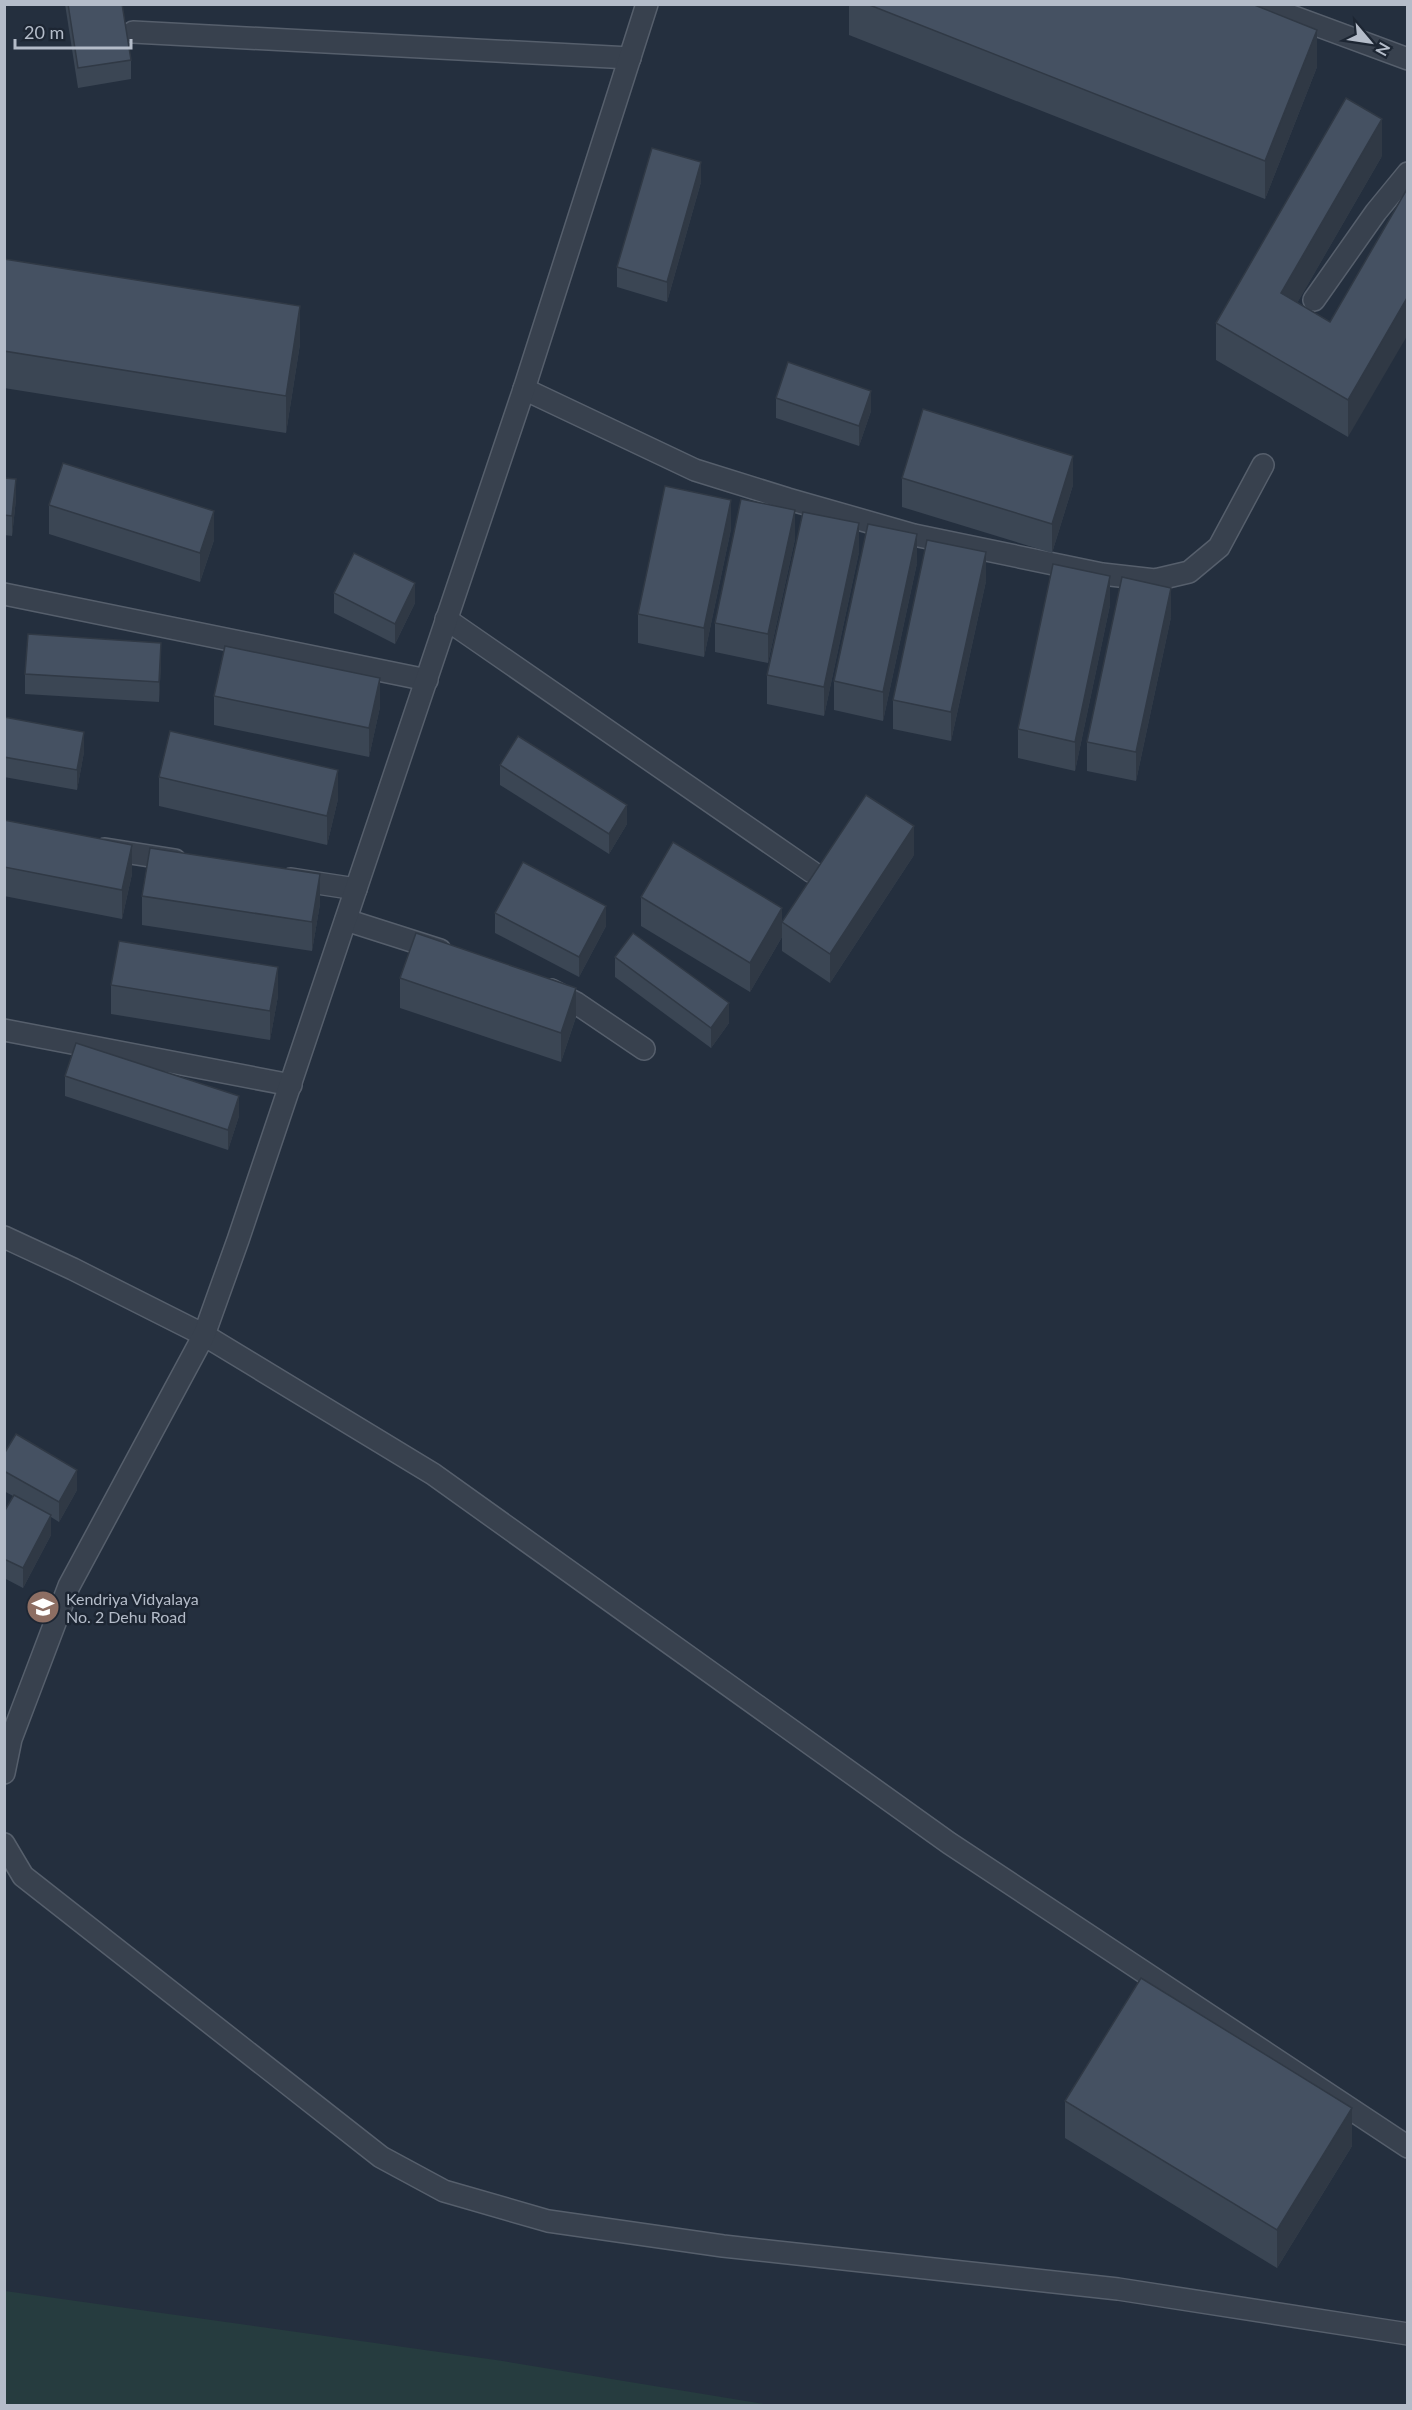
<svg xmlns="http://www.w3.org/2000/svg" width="1412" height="2410" viewBox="0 0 1412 2410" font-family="Lato,sans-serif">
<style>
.green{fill:#263c3f}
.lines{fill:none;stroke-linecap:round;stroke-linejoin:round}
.lane-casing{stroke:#565f6c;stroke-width:24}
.lane{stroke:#38414e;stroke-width:21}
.wall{fill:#3b4654}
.shaded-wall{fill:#303945}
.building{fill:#455162;stroke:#303945;stroke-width:1.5}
.labels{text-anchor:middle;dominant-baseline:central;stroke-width:5;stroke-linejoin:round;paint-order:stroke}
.poi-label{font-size:16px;fill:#b4bcc9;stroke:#1d2633;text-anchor:start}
</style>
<rect width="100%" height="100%" fill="#242f3e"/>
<!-- green -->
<polygon class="green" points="5,2291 496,2360 770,2405 5,2405"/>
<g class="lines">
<defs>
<g id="lane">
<polyline points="1259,4 1408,59"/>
<polyline points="133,32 630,58"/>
<polyline points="1314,300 1376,212 1408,173"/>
<polyline points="524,389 695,470 788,499 914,535 1102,574 1155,580 1189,572 1219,547 1263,465"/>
<polyline points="4,594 427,680"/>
<polyline points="446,619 812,872"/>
<polyline points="105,849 175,860"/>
<polyline points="291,879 356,889"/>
<polyline points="346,920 440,950"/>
<polyline points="551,990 576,1003 644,1049"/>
<polyline points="4,1030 291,1085"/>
<polyline points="4,1237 73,1269 204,1335 433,1474 949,1843 1408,2147"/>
<polyline points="4,1773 11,1739 69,1586 204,1335 238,1240 524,389 647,4"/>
<polyline points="4,1844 23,1876 381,2157 444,2191 548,2221 723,2246 1118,2289 1408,2334"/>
</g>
</defs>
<!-- lane casing -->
<use href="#lane" class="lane-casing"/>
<!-- lane -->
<use href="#lane" class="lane"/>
</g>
<!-- wall -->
<g class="wall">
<polygon points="65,4 122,4 131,60 131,79 78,88"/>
<polygon points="849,4 1252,4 1317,67 1265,199 849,35"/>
<polygon points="1382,156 1297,303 1330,322 1407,189 1348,437 1216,360 1216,323"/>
<polygon points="701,182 667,302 617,287 617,267"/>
<polygon points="4,259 300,344 286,433 4,388"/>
<polygon points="776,398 871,411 859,446 776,418"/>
<polygon points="4,478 16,499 12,536 4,535"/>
<polygon points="902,478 1073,485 1052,553 902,507"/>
<polygon points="49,505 214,540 200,582 49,534"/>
<polygon points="731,529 704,657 638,643 638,614"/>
<polygon points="795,539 768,663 715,652 715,623"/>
<polygon points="859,552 824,716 767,704 767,675"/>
<polygon points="917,563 883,721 834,710 834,681"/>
<polygon points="986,581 951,741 893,729 893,700"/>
<polygon points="334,593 415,603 395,644 334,613"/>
<polygon points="1110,605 1075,771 1018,758 1018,729"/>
<polygon points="1171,617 1136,781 1087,771 1087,742"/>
<polygon points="161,663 159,702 25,694 25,674"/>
<polygon points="214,696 380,707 369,757 214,725"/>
<polygon points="4,717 84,752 77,790 4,777"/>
<polygon points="500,765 627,824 609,854 500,785"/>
<polygon points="159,777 338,799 327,845 159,806"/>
<polygon points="4,820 132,874 122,919 4,896"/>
<polygon points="914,855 830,983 782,951 782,937 750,992 641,926 641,897 782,922"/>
<polygon points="142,896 320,904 312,951 142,925"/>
<polygon points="495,913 606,926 579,977 495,933"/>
<polygon points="615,957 729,1023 711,1048 615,977"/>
<polygon points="400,978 576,1017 561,1062 400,1008"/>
<polygon points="111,985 278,996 270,1040 111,1014"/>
<polygon points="65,1076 239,1116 228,1150 65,1096"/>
<polygon points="4,1454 77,1490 59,1522 51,1517 51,1535 23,1588 4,1578 4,1512 13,1496 4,1491"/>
<polygon points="1065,2101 1352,2146 1277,2268 1065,2138"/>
</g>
<!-- shaded-wall -->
<g class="shaded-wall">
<polygon points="1317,30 1317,67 1265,199 1265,161"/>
<polygon points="1382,119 1382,156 1281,331 1281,293"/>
<polygon points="701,162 701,182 667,302 667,282"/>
<polygon points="1407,298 1407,336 1348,437 1348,400"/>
<polygon points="300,306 300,344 286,433 286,396"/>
<polygon points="871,391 871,411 859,446 859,426"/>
<polygon points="1073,456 1073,485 1052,553 1052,524"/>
<polygon points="16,479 16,499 12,536 12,516"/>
<polygon points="731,500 731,529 704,657 704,628"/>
<polygon points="795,510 795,539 768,663 768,634"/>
<polygon points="214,511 214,540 200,582 200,553"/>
<polygon points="859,523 859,552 824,716 824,687"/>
<polygon points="917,534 917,563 883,721 883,692"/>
<polygon points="986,552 986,581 951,741 951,712"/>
<polygon points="1110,576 1110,605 1075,771 1075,742"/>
<polygon points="415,583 415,603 395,644 395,624"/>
<polygon points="1171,588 1171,617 1136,781 1136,752"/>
<polygon points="161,643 161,663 159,702 159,682"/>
<polygon points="380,678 380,707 369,757 369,728"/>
<polygon points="84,732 84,752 77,790 77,770"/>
<polygon points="338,770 338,799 327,845 327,816"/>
<polygon points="627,805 627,824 609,854 609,834"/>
<polygon points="914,826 914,855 830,983 830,954"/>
<polygon points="132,845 132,874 122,919 122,890"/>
<polygon points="320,874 320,904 312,951 312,922"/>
<polygon points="606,906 606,926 579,977 579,957"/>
<polygon points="782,908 782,937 750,992 750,963"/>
<polygon points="278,967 278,996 270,1040 270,1011"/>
<polygon points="576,988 576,1017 561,1062 561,1033"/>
<polygon points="729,1003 729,1023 711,1048 711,1028"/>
<polygon points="239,1096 239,1116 228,1150 228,1130"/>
<polygon points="77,1470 77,1490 59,1522 59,1502"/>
<polygon points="51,1515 51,1535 23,1588 23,1568"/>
<polygon points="1352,2108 1352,2146 1277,2268 1277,2230"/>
</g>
<!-- building -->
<g class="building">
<polygon points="68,4 122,4 131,60 78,68"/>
<polygon points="867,4 1252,4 1317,30 1265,161"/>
<polygon points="1346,98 1382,119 1281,293 1330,322 1407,189 1407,298 1348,400 1216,323"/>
<polygon points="652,148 701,162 667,282 617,267"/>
<polygon points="4,259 300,306 286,396 4,351"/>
<polygon points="788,362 871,391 859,426 776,398"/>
<polygon points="923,409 1073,456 1052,524 902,478"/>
<polygon points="63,463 214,511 200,553 49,505"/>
<polygon points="4,478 16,479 12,516 4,515"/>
<polygon points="665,486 731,500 704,628 638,614"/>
<polygon points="741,499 795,510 768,634 715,623"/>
<polygon points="803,512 859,523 824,687 767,675"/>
<polygon points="868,524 917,534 883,692 834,681"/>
<polygon points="927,540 986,552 951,712 893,700"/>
<polygon points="354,553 415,583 395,624 334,593"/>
<polygon points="1053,564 1110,576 1075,742 1018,729"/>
<polygon points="1122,577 1171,588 1136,752 1087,742"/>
<polygon points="28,634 161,643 159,682 25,674"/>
<polygon points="225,646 380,678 369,728 214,696"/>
<polygon points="4,717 84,732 77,770 4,757"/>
<polygon points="170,731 338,770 327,816 159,777"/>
<polygon points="518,736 627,805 609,834 500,765"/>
<polygon points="866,795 914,826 830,954 782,922"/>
<polygon points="4,820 132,845 122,890 4,867"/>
<polygon points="673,842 782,908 750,963 641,897"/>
<polygon points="150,848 320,874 312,922 142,896"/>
<polygon points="523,862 606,906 579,957 495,913"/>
<polygon points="416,933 576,988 561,1033 400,978"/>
<polygon points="633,933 729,1003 711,1028 615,957"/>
<polygon points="119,941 278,967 270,1011 111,985"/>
<polygon points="76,1043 239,1096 228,1130 65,1076"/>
<polygon points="16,1434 77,1470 59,1502 4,1471 4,1454"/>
<polygon points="14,1495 51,1515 23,1568 4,1559 4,1512"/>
<polygon points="1141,1978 1352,2108 1277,2230 1065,2101"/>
</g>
<!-- icons -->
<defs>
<symbol id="school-disc" viewBox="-11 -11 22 22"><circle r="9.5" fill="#8d6e63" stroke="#1d2633"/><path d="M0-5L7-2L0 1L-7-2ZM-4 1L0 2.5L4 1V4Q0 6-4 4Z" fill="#fff"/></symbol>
</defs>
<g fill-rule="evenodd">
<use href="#school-disc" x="24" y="1588" width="38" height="38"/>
</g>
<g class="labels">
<!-- poi labels -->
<g class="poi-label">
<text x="66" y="1598">Kendriya Vidyalaya<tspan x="66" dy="18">No. 2 Dehu Road</tspan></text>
</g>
</g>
<!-- border -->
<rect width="1412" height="2410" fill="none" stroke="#b4bcc9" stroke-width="12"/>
<!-- north arrow -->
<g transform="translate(1370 42) rotate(119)" stroke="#1d2633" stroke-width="4.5" paint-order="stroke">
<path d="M0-4.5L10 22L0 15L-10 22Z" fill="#b4bcc9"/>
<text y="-9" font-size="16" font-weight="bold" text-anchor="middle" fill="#b4bcc9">N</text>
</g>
<!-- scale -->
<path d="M15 39v9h116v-9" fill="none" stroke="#b4bcc9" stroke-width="3"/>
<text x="24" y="39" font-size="18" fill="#b4bcc9" stroke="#1d2633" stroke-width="4.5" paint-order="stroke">20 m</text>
</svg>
